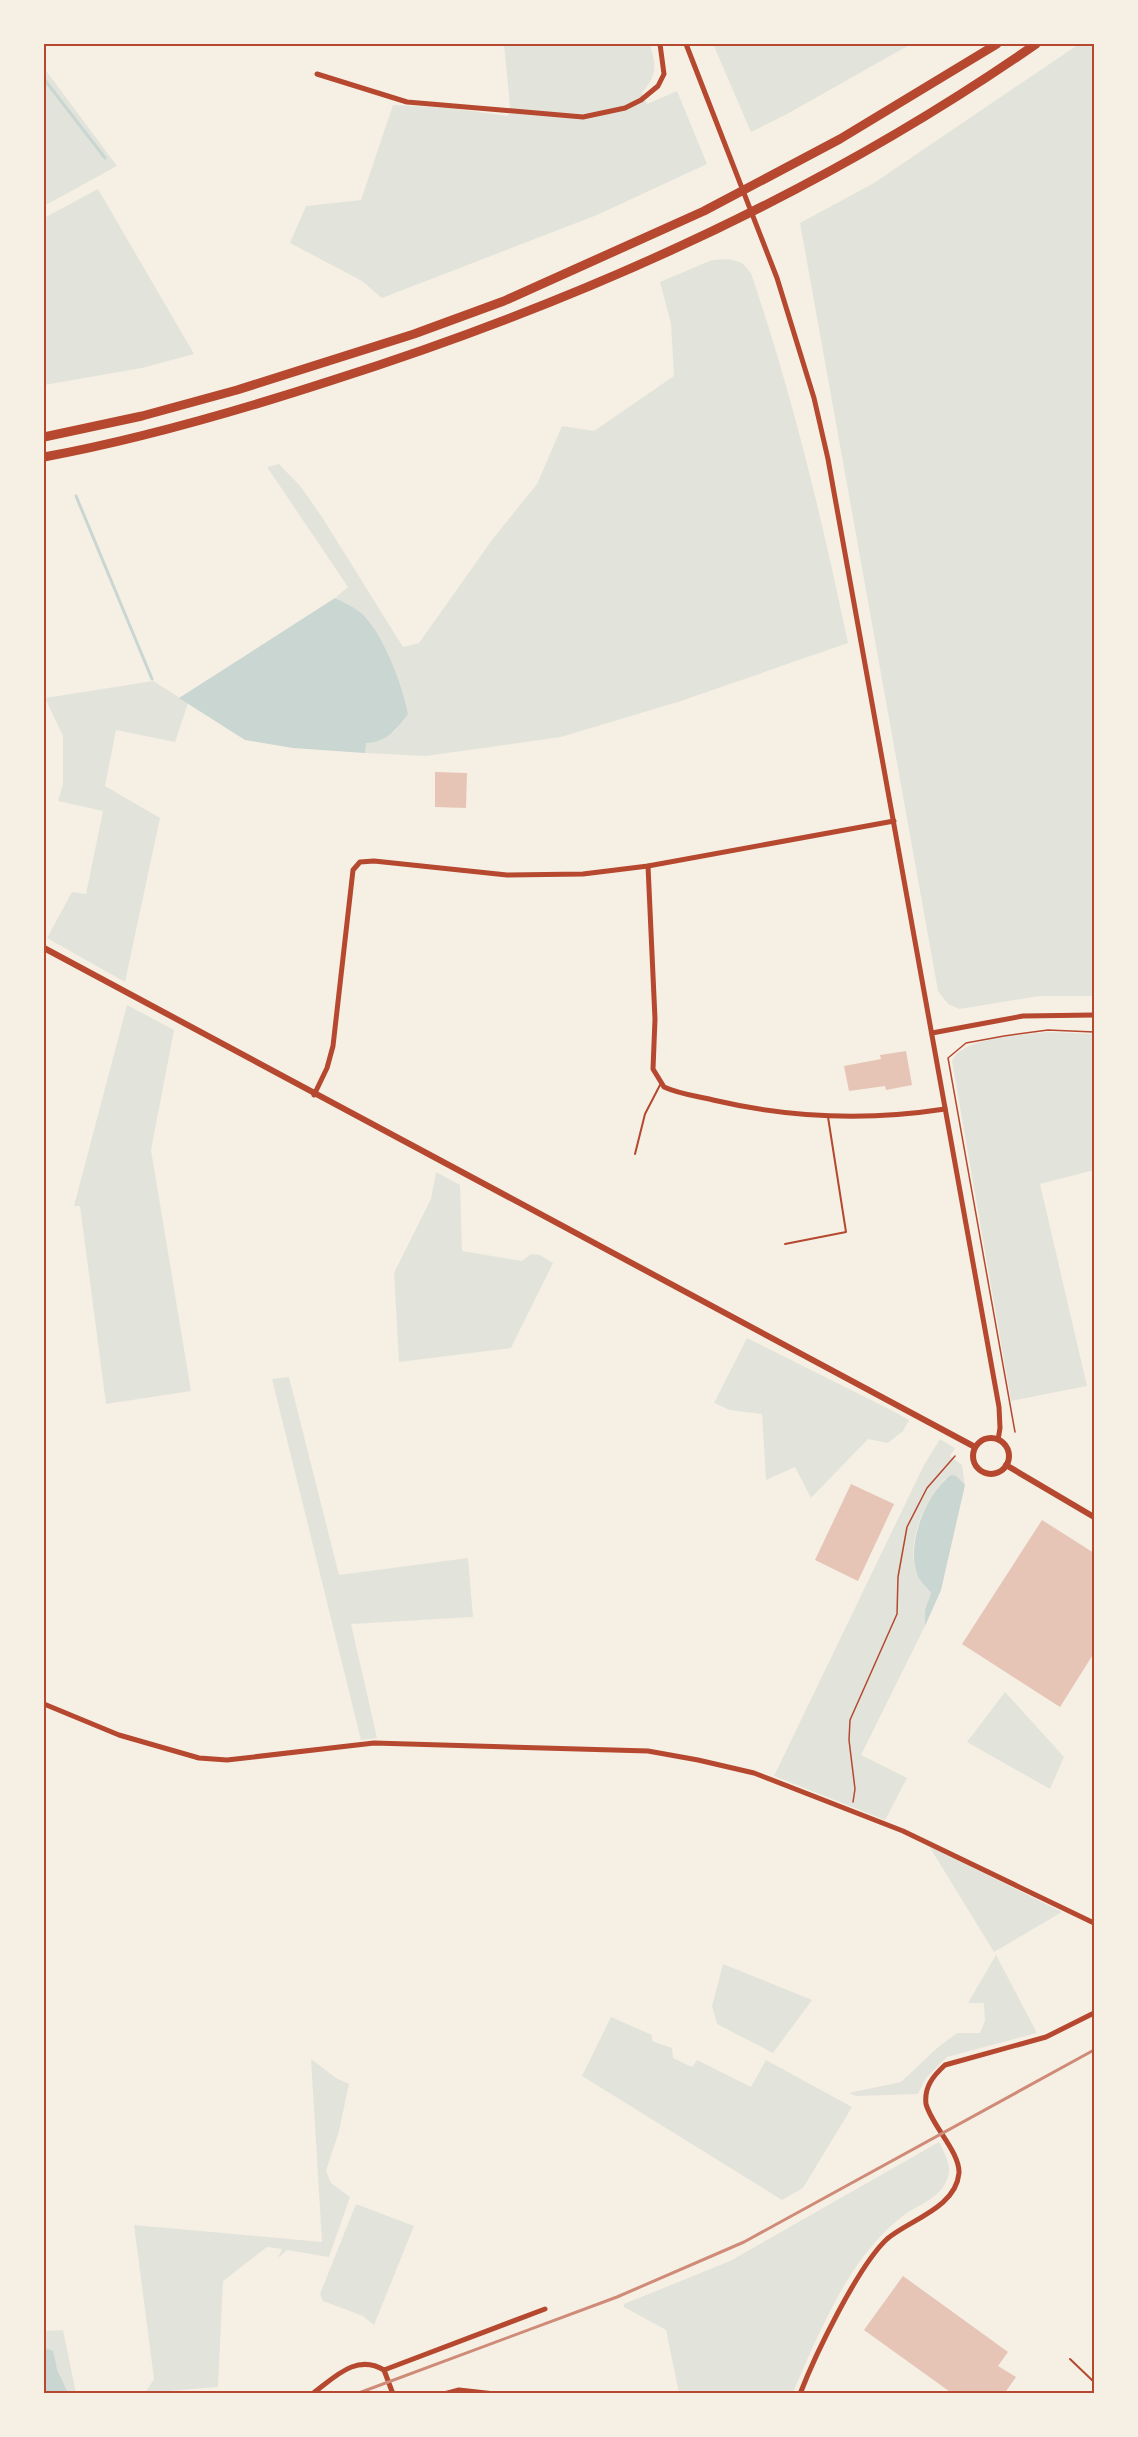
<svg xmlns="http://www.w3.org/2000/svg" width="1138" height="2437" viewBox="0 0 1138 2437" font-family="Georgia,serif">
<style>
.green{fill:#e2e4dc}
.water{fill:#c9d6d2}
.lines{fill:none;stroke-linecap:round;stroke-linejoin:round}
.stream{stroke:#c9d6d2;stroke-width:3}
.building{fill:#e6c5b7}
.path{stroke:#b5482f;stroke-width:1.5}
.service{stroke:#b5482f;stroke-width:2}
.minor{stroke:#b5482f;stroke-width:5}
.tertiary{stroke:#b5482f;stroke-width:6}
.motorway{stroke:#b5482f;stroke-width:9}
.rail{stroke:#cf8b77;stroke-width:3}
.neatline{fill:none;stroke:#b5482f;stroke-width:2}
</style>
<rect width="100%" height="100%" fill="#f6efe4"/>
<!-- green -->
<g class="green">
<path d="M504,44h146c6,23 8,29 -8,49l5,11 30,-13 30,73 -110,51 -215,83 -20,-17 -72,-38 16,-37 55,-6 32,-95 57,3 58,8 2,-10z"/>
<polygon points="713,44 911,44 787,114 751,132"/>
<polygon points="1079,44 1094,44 1094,996 1040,996 959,1009 948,1004 938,991 800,223 874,183"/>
<polygon points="44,68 117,166 44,206"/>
<polygon points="98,189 194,354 142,368 44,385 44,218"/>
<path d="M729,259l13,4 9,10c41,121 71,245 97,370l-167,58 -120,36 -135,19 -61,-3v-10l29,-11 14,-18c-5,-27 -26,-84 -48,-102 -8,-6 -17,-10 -25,-14l13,-11 -81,-120 12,-3 22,23 21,30 81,130 16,-4 73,-103 45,-56 25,-58 32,5 80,-55 -3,-52 -11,-42 52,-22z"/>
<polygon points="153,681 188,703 175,742 116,730 105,786 160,818 125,982 47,938 72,892 86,894 103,811 58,801 63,784 63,736 45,698"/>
<polygon points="127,1005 174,1030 151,1150 191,1391 106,1404 80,1206 74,1206"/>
<path d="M1048,1032l46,2v136l-54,14 47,202 -76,15 -59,-340c10,-24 72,-26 96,-29z"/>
<polygon points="436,1172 460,1185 462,1251 522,1261 531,1254 540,1255 553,1263 511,1348 399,1362 394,1273 431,1199"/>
<polygon points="747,1338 891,1410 909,1420 903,1431 888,1443 868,1439 811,1498 795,1467 766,1480 762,1414 730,1410 714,1403"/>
<polygon points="289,1377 339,1575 468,1558 473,1617 351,1624 377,1738 361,1740 272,1379"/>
<path d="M940,1439l15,9 -5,8 12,9 3,20 -20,-6c-21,22 -40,65 -28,95 2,7 10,13 14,19l-6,17v16l-64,129 46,23 -22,42 -111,-44 150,-311z"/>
<polygon points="1005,1692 1064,1757 1050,1789 967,1742"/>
<polygon points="929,1846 1062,1912 994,1952"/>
<polygon points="996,1955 1037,2033 947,2057 926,2078 918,2094 856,2096 849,2093 901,2082 936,2049 957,2033 980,2033 985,2021 984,2003 968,2003"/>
<polygon points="723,1964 812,2000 773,2053 717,2024 712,2006"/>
<polygon points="611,2017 652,2035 652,2041 672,2048 673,2058 692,2067 697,2060 751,2087 766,2060 852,2107 803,2188 782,2200 582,2076"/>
<polygon points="311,2059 336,2078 349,2084 339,2131 326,2171 331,2183 350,2197 329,2257 287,2250 278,2258 282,2249 267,2247 223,2281 218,2387 145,2393 154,2379 134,2225 322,2242"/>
<path d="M939,2142c5,11 13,23 9,35 -6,21 -29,27 -44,38 -13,10 -26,23 -36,36 -29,34 -58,101 -75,142h-114l-13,-63 -42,-23v-3l106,-43z"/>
<polygon points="356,2204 414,2226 374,2325 363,2316 323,2301 320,2294"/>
<path d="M63,2330l13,63h-8c-9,-17 -10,-30 -24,-44v-18z"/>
</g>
<!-- water -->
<g class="water">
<path d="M335,598c8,4 17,8 25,14 22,18 43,74 48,102 -11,15 -22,29 -42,29l-1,10 -72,-5 -48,-8 -66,-42z"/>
<path d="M951,1475l5,1 9,9 -24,105 -16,36v-16l6,-17c-4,-6 -12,-12 -14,-19 -11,-30 9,-81 34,-99z"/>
<polygon points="45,2348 53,2351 57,2369 68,2393 44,2393"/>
</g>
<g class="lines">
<!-- stream -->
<g class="stream">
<polyline points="44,79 105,158"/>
<polyline points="76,496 152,679"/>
</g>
</g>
<!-- building -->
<g class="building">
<polygon points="435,772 467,773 466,808 435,807"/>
<polygon points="906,1051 912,1085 886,1090 885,1086 849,1091 844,1066 881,1059 880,1055"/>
<polygon points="851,1484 894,1504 858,1581 815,1560"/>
<polygon points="1042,1520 1094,1553 1094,1653 1060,1707 962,1644"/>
<polygon points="903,2276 1008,2352 998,2366 1016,2377 1004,2394 953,2394 864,2330"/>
</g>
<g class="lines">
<!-- path -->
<g class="path">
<polyline points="1015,1432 948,1058 966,1043 1004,1036 1048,1030 1094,1032"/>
<polyline points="853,1802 855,1789 849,1740 850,1720 897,1614 898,1577 907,1527 927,1488 955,1456"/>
</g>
<!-- service -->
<g class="service">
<polyline points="635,1154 645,1114 660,1085"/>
<polyline points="785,1244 846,1232 828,1117"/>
<polyline points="1070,2359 1094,2382"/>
</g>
<!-- minor -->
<g class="minor">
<polyline points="686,44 777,278 814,398 828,459 999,1407 1000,1428 998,1440"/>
<polyline points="317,74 407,102 583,117 625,108 641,100 658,86 664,74 660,44"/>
<path d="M648,866l7,153 -2,50 11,18c15,7 33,9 49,13 77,18 154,21 232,9"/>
<polyline points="932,1033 1023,1016 1094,1015"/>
<polyline points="314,1095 327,1068 333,1046 353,870 360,862 374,861 507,875 583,874 648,866 894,821"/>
<polyline points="44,1704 119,1735 199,1758 227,1760 374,1743 648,1751 698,1760 754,1773 903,1831 1094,1923"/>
<polyline points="384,2370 545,2309"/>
<path d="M312,2394c22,-16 44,-41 72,-24l9,24"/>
<polyline points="444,2394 459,2390 495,2394"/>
<path d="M800,2394c15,-39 58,-128 87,-155 22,-19 69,-31 72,-66 1,-21 -27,-47 -33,-69 -2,-17 7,-28 19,-39l101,-28 48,-24"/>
</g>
<!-- tertiary -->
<g class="tertiary">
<polyline points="44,948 975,1447"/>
<circle cx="991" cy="1456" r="18"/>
<polyline points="1006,1465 1094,1517"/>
</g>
<!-- motorway -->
<g class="motorway">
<polyline points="44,437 142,416 237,390 414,334 504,301 704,211 840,139 997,44"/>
<path d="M44,457c98,-18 194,-46 289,-77 248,-79 489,-187 703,-336"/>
</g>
<!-- rail -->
<polyline class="rail" points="356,2394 617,2297 744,2242 1094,2050"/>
</g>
<!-- border -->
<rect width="1138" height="2437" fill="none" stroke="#f6efe4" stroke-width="90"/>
<rect x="45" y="45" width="1048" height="2347" class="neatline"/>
</svg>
